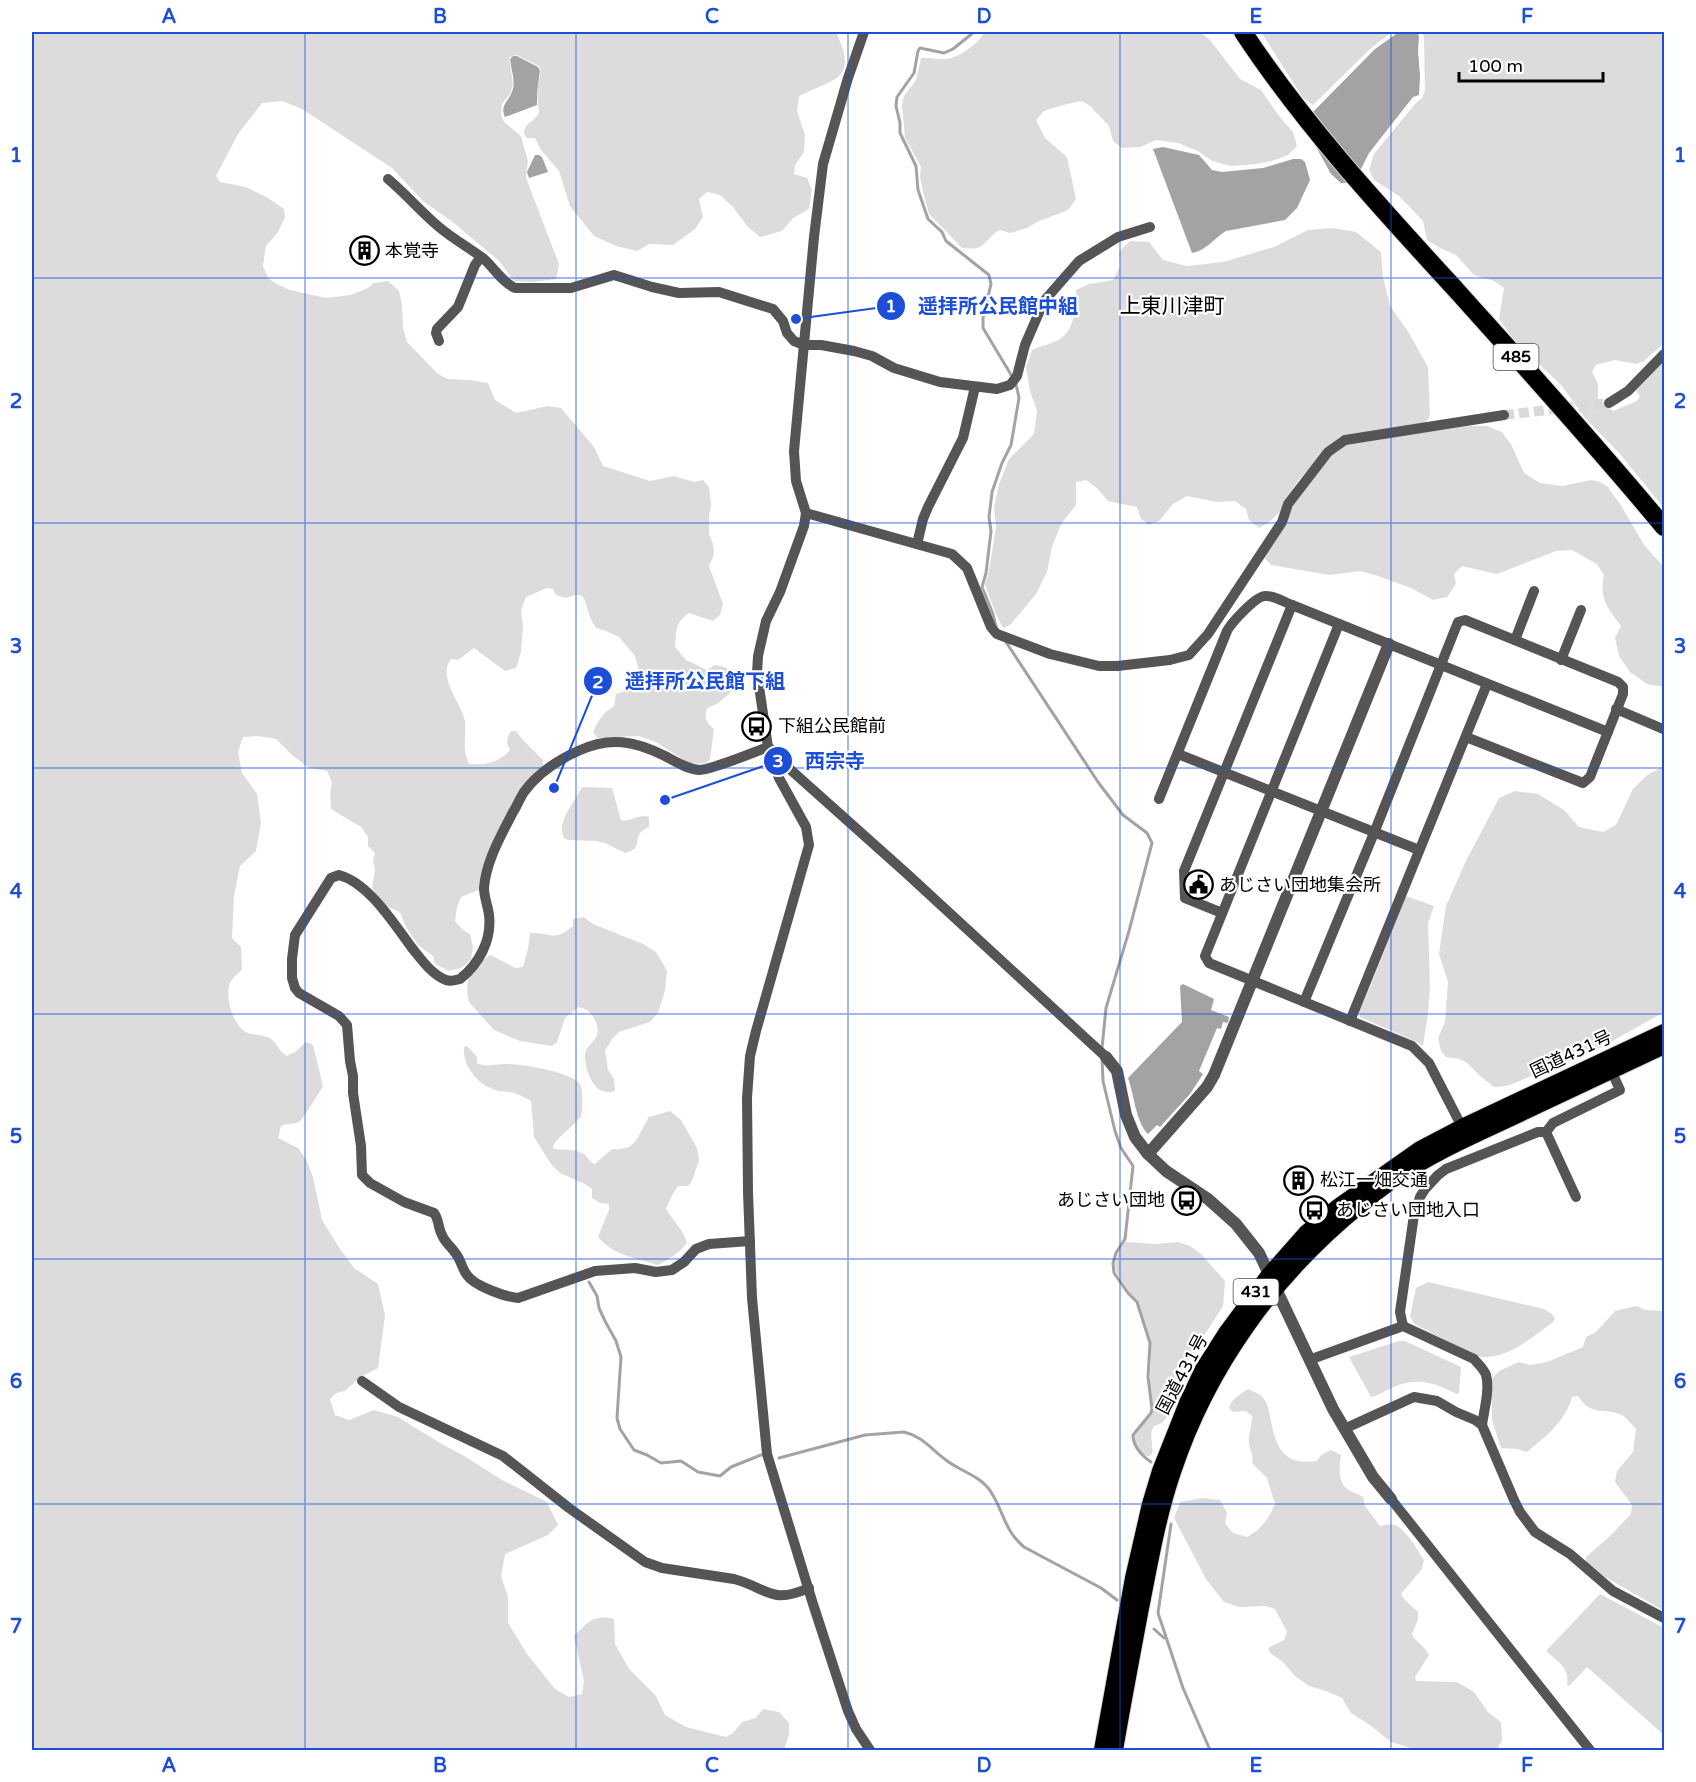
<svg xmlns="http://www.w3.org/2000/svg" width="1696" height="1782" viewBox="0 0 1696 1782" font-family="'Varela Round','Noto Sans JP',sans-serif">
<style>
.green{fill:#dcdcdc}
.water{fill:#a3a3a3}
.lines{fill:none;stroke-linecap:round;stroke-linejoin:round}
.stream{stroke:#a3a3a3;stroke-width:3}
.minor-tunnel{stroke:#d9d9d9;stroke-width:10;stroke-dasharray:10 5;stroke-linecap:butt}
.trunk-casing{stroke:#dbdbdb;stroke-width:18}
.motorway-casing{stroke:#dbdbdb;stroke-width:20}
.minor{stroke:#555;stroke-width:10}
.tertiary{stroke:#555;stroke-width:12}
.trunk{stroke:#000;stroke-width:16}
.motorway{stroke:#000;stroke-width:18}
.grid{fill:none;stroke:#1d4ed8;stroke-width:1.5;stroke-opacity:0.55}
.labels{text-anchor:middle;dominant-baseline:central;stroke-width:4.5;stroke-linejoin:round;paint-order:stroke}
.shield{fill:#fff;stroke:#4c4c4c;stroke-width:1.5}
.shield-label{font-size:16px;font-weight:bold;fill:#000}
.poi-label{font-size:18px;fill:#000;stroke:#fff;text-anchor:start}
.street-label{font-size:18px;fill:#000;stroke:#fff}
.quarter-label{font-size:21px;fill:#000;stroke:#fff}
.leader{fill:none;stroke:#1d4ed8;stroke-width:2}
.callout-dot{fill:#1d4ed8;stroke:#fff;stroke-width:2}
.mark-label{font-size:18px;text-anchor:middle;font-weight:bold;fill:#fff}
.callout-label{font-size:20px;text-anchor:middle;font-weight:bold;fill:#1d4ed8;stroke:#fff;stroke-width:4.5;stroke-linejoin:round;paint-order:stroke}
.neatline{fill:none;stroke:#1d4ed8;stroke-width:2}
.grid-label{font-size:20px;text-anchor:middle;font-weight:bold;fill:#1d4ed8}
</style>
<rect width="100%" height="100%" fill="#fff"/>
<!-- green -->
<g class="green">
<path d="M32,32h804c22,48 1,45 -37,64l-2,15 8,24 -1,17 -9,13 -1,9 13,4 5,12 -3,19 -16,9 -11,13 -22,6 -13,-11 -14,-19 -13,-12 -13,-3 -8,7 4,18 -8,12 -22,16 -24,-1 -12,7 -21,-5 -22,-10 -24,-30 -11,-35 -18,-21 -6,-12h-8l-3,-4c-1,-10 10,-12 15,-21l-2,-21 4,-21 -2,-5 -22,-11 -5,1 -3,2 4,26 -3,10 -8,10 -1,11 3,7 17,14 7,25 -2,17 33,86 -3,15 -22,3 -20,-1 -15,-20 -45,-38 -31,-22 -31,-33 -90,-59 -20,-8 -20,2 -24,31 -22,42 4,6 26,5 22,11 16,11 1,8 -7,15 -12,14 -3,20 5,12 7,5 15,7 36,8 25,-3 17,-7 6,-5 14,-2 11,10 3,14 1,23 4,14 31,32 10,5 22,1 18,3 7,17 21,13 32,-7 13,2 33,39 9,19 47,15 24,-5 20,6 9,-2 6,7 2,18 -2,11v18l4,10 1,11 -5,11 14,38 -3,11 -7,6 -24,-8c-15,10 -12,18 -14,34l11,13 21,10 8,-5 9,2 8,4 -2,22 -13,11 -10,4c-3,11 -1,14 7,21l-4,30 -4,4 -8,1 -9,-1 -33,-21 -17,-6 -42,2 -4,-6c5,-12 10,-19 21,-26l2,-12 17,-5 7,-15 -5,-18 -16,-19 -13,-6 -10,-3c-2,-4 -6,-9 -7,-14 -5,-15 -3,-24 -23,-16l-10,-3 -3,-6 -6,-1 -21,9 -5,13 2,17 -2,25 -5,16 -11,3 -31,-23 -16,12 -7,-1c-14,17 10,44 14,62 1,9 -1,19 0,29 0,4 2,9 4,14 16,1 30,-1 41,-14 -4,-7 -4,-11 1,-19h5l7,9 20,20v8l-11,10 -51,111 -20,8 -4,10 -2,14 8,9 7,4 3,13 -2,12 -10,9 -12,3 -14,-7 -2,-8 -15,-11 -12,-18 -6,-15 -14,-6 -14,-18 3,-19 -2,-8 2,-8 -7,-7v-9l-7,-10 -30,-18 -1,-15 2,-12 -5,-11 -17,-3 -17,-12 -17,-17 -18,-3 -15,1 -5,15 4,21 15,21 4,29 -5,28 -16,15 -6,30 -2,42 9,9 1,22c-3,4 -10,9 -12,14 -6,14 4,45 18,50 8,3 16,1 23,6 7,5 8,13 16,17l8,-4 11,-10 4,1 3,2 10,41c-2,4 -21,34 -23,35 -5,4 -13,2 -19,5l-3,12 20,10 9,13 6,16 9,43 16,26 16,22 24,16 7,31 -7,53 -19,10 -14,13 -9,2 -6,6 5,16 14,5 25,-10 24,7 42,26 26,14 36,23 45,22 11,23 -10,10 -43,19 -4,22 7,21v26l19,31 28,35 14,8 13,-3 2,-13 -10,-45c14,-14 19,-22 40,-17l1,25 14,25 27,27 9,19 21,12 40,10 7,-4 9,-11 14,-4 7,-9 16,3 10,11v11l-5,16h-752z"/>
<path d="M985,32h215l10,8 30,39 21,11 18,26 14,16 4,14 -9,9 -16,6 -16,3 -26,2 -18,-5 -14,-10 -20,-8 -22,-3 -16,7 -18,1 -9,-7 -4,-15 -19,-20 -8,-5 -19,4 -19,6 -8,9 9,18 22,19 9,42 -8,11 -31,12 -10,6 -17,5 -10,-3c-9,4 -15,16 -23,18 -4,1 -10,0 -15,0l-33,-34 -6,-22 -3,-15 1,-10 -16,-29 -3,-33 2,-9 12,-16 5,-22c9,-1 18,2 25,1 15,-2 31,-15 39,-27z"/>
<polygon points="1261,32 1392,32 1370,49 1313,105 1303,98"/>
<polygon points="1422,32 1664,32 1664,343 1644,361 1636,364 1615,360 1596,365 1592,372 1598,384 1598,399 1613,411 1637,401 1640,396 1636,391 1643,380 1664,360 1664,508 1620,454 1585,418 1562,386 1515,341 1499,319 1504,288 1494,281 1474,275 1456,255 1440,248 1427,240 1423,221 1399,196 1374,180 1369,170 1374,154 1415,104 1422,98 1425,91 1424,38"/>
<path d="M1332,228l24,4 25,20 2,25 7,29 19,27 19,34 2,49 -5,7 -61,10 -49,29 -17,19 -13,19 -6,13 -11,10 -9,5 -10,-8 -3,-11 -11,-8 -18,1 -30,-6 -14,8 -14,17 -10,4 -8,-6 -4,-12 -29,-6 -10,-12 -12,-9 -10,2v23l-15,19 -9,23 -5,25 -11,22 -25,30 -7,4c-6,-6 -15,-33 -19,-43l4,-14 7,-44 -2,-19 5,-24 10,-25 25,-25 3,-23 -7,-20 -4,-24 6,-17c8,-4 20,-6 28,-11 15,-10 16,-32 16,-49l13,-6 24,-4 7,-14 -1,-14 11,-11 19,1 14,18 24,6 36,-4 51,-15 34,-17z"/>
<path d="M1470,426h17l15,6 10,14 12,27 16,10 22,3 29,-6 9,2 7,4 15,21 22,38 20,22v120l-17,-3 -17,-12 -11,-16 -4,-18 6,-12c-14,-19 -22,-27 -17,-51l-7,-11 -25,-14 -16,1 -59,23 -35,-8 -8,8 2,10 -9,13 -14,3 -22,-12 -33,-12 -18,-5 -30,4 -59,-10 -7,-8 27,-52 38,-51 18,-11z"/>
<path d="M1664,766v246l-64,36 -93,38 -13,1c-5,-4 -10,-8 -15,-12 -14,-14 -13,-16 -33,-18l-5,-6 -3,-13 7,-16 3,-40 -9,-28 7,-48 19,-43 34,-65 16,-7 23,3 26,16 15,17 24,5 13,-7 17,-36 14,-14z"/>
<path d="M582,787l30,1 9,32c10,3 17,-7 28,-3v10c-21,9 -2,20 -24,26l-20,-10 -9,-2 -28,-1 -4,-2c-8,-17 11,-36 18,-51z"/>
<polygon points="1406,896 1434,906 1428,923 1430,986 1428,1013 1423,1046 1415,1041 1360,1017 1359,1011 1371,985"/>
<path d="M584,917l9,7 50,20 13,8 11,19 -2,20 -7,22 -8,9 -31,10 -7,7 -7,12 3,19 6,9 1,12c-20,7 -29,-18 -30,-33 -1,-17 20,-16 10,-38 -4,-8 -8,-11 -17,-13l-13,11 -8,24 -5,4 -32,-5 -26,-11 -25,-28 -2,-10 1,-14c9,-7 12,-19 23,-23l24,13 8,-1 5,-18 2,-16c23,-1 22,10 43,-7v-7z"/>
<path d="M467,1046l10,11v6c10,5 17,1 28,1 14,-1 67,8 75,20 3,4 3,26 1,32 -1,4 -23,21 -28,30l1,3c10,1 22,0 30,5 5,4 5,8 11,10l17,-15c26,2 25,-13 37,-32l21,-6 11,9 16,28 2,12 -7,21 -4,5h-10l-7,11 -5,12c7,12 18,21 21,34 -8,10 -17,16 -29,22 -22,-7 -44,-9 -60,-28l11,-27v-6l-9,-1 -8,-5v-9l-7,-5 -25,-11 -9,-9 -17,-27 -3,-36c-7,-4 -14,-8 -22,-9 -5,-1 -10,0 -14,-2 -18,-6 -33,-25 -31,-43z"/>
<path d="M1125,1242l31,2 22,-2 12,4 11,8 24,27 -2,25 -55,86 -1,25 -5,6 -8,3c-6,9 0,18 -2,28l-3,2c-9,0 -15,-12 -15,-20l18,-23 1,-5 -3,-23 1,-43 -13,-41 -9,-9 -13,-20 -1,-9 3,-10z"/>
<path d="M1428,1282l116,27 8,5 3,5 -3,4c-21,15 -48,39 -75,33l-63,-32 -4,-8 6,-28z"/>
<path d="M1636,1306l10,4 18,1v300l-62,-36 -16,-12v-6l23,-20 22,-23 1,-9 -17,-23 2,-11 16,-19 3,-23c-4,-4 -9,-11 -14,-14 -18,-8 -31,2 -44,-19l-6,1c-6,24 -27,40 -45,55l-10,-3 -16,-1 -9,-28 -1,-40 8,-9 20,-9 11,3 17,-3 36,-15 3,-10 10,-5 19,-21z"/>
<path d="M1399,1341h6l56,26 -2,26 -2,1c-19,-9 -34,-16 -55,-10 -11,3 -20,10 -31,13l-22,-40z"/>
<path d="M1248,1389c6,3 13,5 16,10 5,7 6,19 8,27 6,28 17,39 45,35l4,-6 10,-5 10,5c-1,11 -4,24 5,33 4,4 12,5 17,9l2,9 15,20c5,-1 11,-2 15,-1 11,4 23,26 29,35l-2,9 -21,25 3,5 14,13v7l-6,15c4,9 13,12 17,21l-14,22 1,4 41,1 17,10 14,20 13,10 1,18 -5,10h-58l-1,-1 -21,1 -26,-8 -21,-17 -19,-12 -9,-15 -16,-7 -17,-5 -14,-10 -13,-15 -12,-8 -2,-5 16,-8 3,-8 -12,-23 -9,-3 -27,1 -15,-5 -18,-23 -32,-61 6,-16 22,-4 18,2 7,13 -2,10 8,10 14,4c15,-8 21,-18 28,-33l-8,-26 -15,-15c2,-8 -2,-12 -3,-20 -1,-6 3,-19 3,-27l-6,-5 -13,1 -4,-4c2,-9 12,-14 19,-19z"/>
<path d="M1600,1594l64,34v107l-77,-68 -18,19 -2,-1c3,-16 -9,-24 -20,-33v-2z"/>
</g>
<!-- water -->
<g class="water">
<polygon points="1399,32 1417,32 1419,36 1418,51 1420,76 1419,95 1413,97 1369,153 1357,177 1349,183 1341,183 1331,174 1309,134 1310,115 1375,49"/>
<path d="M513,56h4l21,11 2,4 -3,21v13l-32,12c-5,-11 2,-14 6,-23 6,-12 0,-23 -1,-35z"/>
<path d="M1163,147l36,8 13,15 10,2 41,-4 30,-9h8l4,3 5,18 -13,28 -12,12 -59,11c-13,8 -19,19 -34,22l-39,-104z"/>
<polygon points="535,155 539,155 542,157 548,172 529,178 527,172"/>
<path d="M1183,984l31,15 -3,11 18,7 -1,6 -5,-1 -2,7 -4,-1 -18,43 4,3 -13,20 -30,33 -3,-2 -9,9c-12,-11 -14,-40 -20,-56l54,-56 -2,-36z"/>
</g>
<g class="lines">
<!-- stream -->
<g class="stream">
<polyline points="974,32 953,49 944,53 920,48 918,51 914,73 897,97 896,106 900,123 900,133 916,166 918,190 928,219 942,232 946,241 989,275 991,284 983,318 983,328 1013,378"/>
<polyline points="996,626 993,614 982,587 986,573 991,531 989,517 992,492 1002,463 1011,445 1019,398 1016,384"/>
<polyline points="1006,642 1098,782 1123,815 1147,833 1152,843 1129,931 1106,1008 1102,1048"/>
<path d="M1102,1058l1,23 12,50 6,17 12,18 -8,73 -9,14 -3,10 1,10 14,20 9,9 13,41 -2,34 4,32 -1,4 -18,22c0,12 8,20 18,27"/>
<polyline points="589,1282 597,1296 599,1308 605,1321 616,1341 621,1357 617,1418 620,1429 634,1450 647,1455 661,1463 681,1461 698,1472 720,1476 731,1467 761,1455"/>
<path d="M779,1458l86,-23 39,-3c18,4 27,17 42,28 15,12 34,15 45,32 13,20 13,38 33,55l77,41 16,12"/>
<polyline points="1171,1524 1158,1613 1183,1688 1210,1750"/>
<polyline points="1154,1629 1164,1638"/>
</g>
<!-- minor-tunnel -->
<polyline class="minor-tunnel" points="1504,415 1609,403"/>
<defs>
<g id="trunk">
<polyline points="1102,1750 1133,1578 1150,1504 1160,1471 1187,1403 1203,1369 1226,1333 1269,1275 1306,1233 1339,1206 1420,1149 1462,1127 1664,1032"/>
<path d="M1115,1750c8,-47 17,-94 26,-142 9,-45 17,-92 32,-136 35,-106 102,-198 189,-268 10,-8 20,-16 30,-23 36,-25 76,-43 115,-61 53,-25 105,-50 157,-74"/>
</g>
<path id="motorway" d="M1243,32c62,94 138,176 214,259 70,78 140,155 207,236"/>
</defs>
<!-- trunk casing -->
<use href="#trunk" class="trunk-casing"/>
<!-- motorway casing -->
<use href="#motorway" class="motorway-casing"/>
<!-- minor -->
<g class="minor">
<polyline points="864,32 848,78 823,164 814,237 794,451 796,481 806,513 804,526 780,592 766,621 758,656 757,673 768,747 779,778 806,827 809,845 756,1031 750,1056 747,1098 748,1192 752,1298 767,1454 813,1604 848,1711 856,1729 870,1750"/>
<path d="M388,179c18,15 33,33 51,48 14,12 31,21 45,32 10,9 19,24 31,29h56l43,-13 38,12 27,6 40,-1 54,17 10,12 4,12 7,8 10,4h17l33,6 18,5 22,12 46,14 57,7 13,-4 7,-9 8,-31 19,-44 35,-40 39,-24 32,-10"/>
<polyline points="439,341 436,333 437,329 458,307 475,265 481,257"/>
<polyline points="1609,403 1628,391 1664,354"/>
<polyline points="806,513 952,554 967,568 991,627 995,632 997,634 1050,654 1099,666 1117,666 1170,660 1189,655 1208,634 1282,522 1288,504 1328,452 1345,440 1504,415"/>
<polyline points="917,544 923,519 928,507 963,438 975,387"/>
<polyline points="1339,624 1205,956 1209,963 1412,1046 1429,1063 1462,1127"/>
<polyline points="1515,640 1534,591"/>
<polyline points="1561,660 1581,610"/>
<polyline points="1616,709 1663,729"/>
<polyline points="771,749 783,763 905,872 1106,1057"/>
<polyline points="1178,754 1419,850"/>
<path d="M1159,799l68,-168c4,-8 29,-35 38,-35 8,-1 19,6 27,9l316,127"/>
<polyline points="1222,913 1185,898 1184,871 1292,605"/>
<polyline points="1304,1002 1374,833 1458,622 1465,620 1618,682 1623,687 1623,694 1590,777 1583,783 1466,737"/>
<polyline points="1350,1021 1487,684"/>
<polyline points="1576,1197 1546,1132 1553,1123 1620,1090 1611,1070"/>
<path d="M750,1241l-41,3 -13,5 -12,13 -12,8 -16,2 -21,-4 -40,3 -77,27c-12,-1 -44,-12 -51,-23 -5,-6 -6,-15 -11,-21 -4,-7 -11,-11 -14,-19 -4,-7 -3,-16 -8,-22l-30,-11 -34,-19 -8,-8 -1,-29 -8,-53v-17l-3,-15 -3,-36 -8,-9 -40,-23 -4,-5 -3,-10v-19l3,-24 36,-57 8,-3c30,8 55,49 73,73 9,11 20,27 34,32 5,2 10,0 14,-1 19,-15 32,-39 29,-64 -1,-9 -5,-18 -5,-27 2,-27 17,-52 29,-76 4,-6 7,-14 11,-20 13,-18 34,-32 54,-41 32,-15 57,-10 87,5 11,6 22,13 34,14 13,0 55,-18 69,-23"/>
<polyline points="1403,1326 1400,1312 1414,1215 1420,1197 1425,1189 1438,1175 1446,1169 1538,1132 1546,1132"/>
<path d="M1309,1360l94,-34 71,33c4,5 10,10 12,16 4,15 -2,35 -4,50"/>
<path d="M362,1381l37,26 104,49 66,52 76,54 17,6 72,11c34,9 36,26 75,9"/>
<polyline points="1344,1429 1414,1397 1437,1401 1456,1412 1475,1420 1482,1425 1514,1500 1520,1512 1535,1532 1570,1554 1613,1591 1664,1618"/>
<polyline points="1391,1499 1590,1750"/>
</g>
<!-- tertiary -->
<g class="tertiary">
<polyline points="1106,1057 1117,1071 1126,1115 1135,1137 1148,1154 1166,1171 1208,1199 1236,1224 1259,1253 1333,1409 1373,1477 1391,1499"/>
<polyline points="1148,1154 1207,1087 1214,1075 1389,644"/>
</g>
<!-- trunk -->
<use href="#trunk" class="trunk"/>
<!-- motorway -->
<use href="#motorway" class="motorway"/>
</g>
<!-- grid -->
<path class="grid" d="M305,32v1718M576,32v1718M848,32v1718M1120,32v1718M1391,32v1718M32,278h1632M32,523h1632M32,768h1632M32,1014h1632M32,1259h1632M32,1504h1632"/>
<!-- icons -->
<defs>
<symbol id="building-ring" viewBox="-11 -11 22 22"><circle r="9.5" fill="#fff" stroke="#000" stroke-width="1.5"/><path d="M-4-6H4V6H1V3H-1V6H-4ZM-2.5-4.3h1.7v1.8h-1.7ZM.8-4.3h1.7v1.8H.8ZM-2.5-1h1.7V.8h-1.7ZM.8-1h1.7V.8H.8Z" fill="#000"/></symbol>
<symbol id="bus-ring" viewBox="-11 -11 22 22"><circle r="9.5" fill="#fff" stroke="#000" stroke-width="1.5"/><path d="M-5-6H5V4H4V6H2V4H-2V6H-4V4H-5ZM-3.5-4V0h7V-4ZM-3.5 1.2v1.5H-2V1.2ZM2 1.2v1.5H3.5V1.2Z" fill="#000"/></symbol>
<symbol id="civic-ring" viewBox="-11 -11 22 22"><circle r="9.5" fill="#fff" stroke="#000" stroke-width="1.5"/><path d="M-.6-6.5H3V-4.5H.6V-3L4-1V1h2V6H-6V1h2V-1L-.6-3ZM-1.2 2.5V6h2.4V2.5Z" fill="#000"/></symbol>
</defs>
<g fill-rule="evenodd">
<use href="#building-ring" x="348" y="234" width="33" height="33"/>
<use href="#bus-ring" x="740" y="710" width="33" height="33"/>
<use href="#civic-ring" x="1182" y="868" width="33" height="33"/>
<use href="#building-ring" x="1282" y="1164" width="33" height="33"/>
<use href="#bus-ring" x="1170" y="1184" width="33" height="33"/>
<use href="#bus-ring" x="1298" y="1194" width="33" height="33"/>
</g>
<g class="labels">
<!-- shield labels -->
<g class="shield">
<rect x="1493.5" y="344" width="45" height="26" rx="4.5"/>
<rect x="1233.5" y="1279" width="45" height="26" rx="4.5"/>
</g>
<g class="shield-label">
<text x="1516" y="357">485</text>
<text x="1256" y="1292">431</text>
</g>
<!-- poi labels -->
<g class="poi-label">
<text x="385" y="251">本覚寺</text>
<text x="778" y="726">下組公民館前</text>
<text x="1219" y="885">あじさい団地集会所</text>
<text x="1320" y="1180">松江一畑交通</text>
<text x="1165" y="1200" text-anchor="end">あじさい団地</text>
<text x="1336" y="1210">あじさい団地入口</text>
</g>
<!-- street labels -->
<g class="street-label">
<text transform="translate(1571 1054) rotate(-25)">国道431号</text>
<text transform="translate(1182 1374) rotate(-62)">国道431号</text>
</g>
<!-- quarter labels -->
<g class="quarter-label">
<text x="1172" y="306">上東川津町</text>
</g>
</g>
<!-- callouts -->
<path class="leader" d="M796 319L891 306M554 788L598 681M665 800L778 761"/>
<g class="callout-dot">
<circle cx="796" cy="319" r="6"/>
<circle cx="554" cy="788" r="6"/>
<circle cx="665" cy="800" r="6"/>
<circle cx="891" cy="306" r="15"/>
<circle cx="598" cy="681" r="15"/>
<circle cx="778" cy="761" r="15"/>
</g>
<g class="mark-label">
<text x="891" y="312">1</text>
<text x="598" y="688">2</text>
<text x="778" y="767">3</text>
</g>
<g class="callout-label">
<text x="998" y="313">遥拝所公民館中組</text>
<text x="705" y="688">遥拝所公民館下組</text>
<text x="835" y="768">西宗寺</text>
</g>
<!-- border -->
<rect width="1696" height="1782" fill="none" stroke="#ffffff" stroke-width="66"/>
<!-- scale -->
<path d="M1459 72v9h144v-9" fill="none" stroke="#000000" stroke-width="3"/>
<text x="1468" y="72" font-size="18" fill="#000000" stroke="#ffffff" stroke-width="4.5" paint-order="stroke">100 m</text>
<rect x="33" y="33" width="1630" height="1716" class="neatline"/>
<g class="grid-label">
<text x="169" y="23">A</text>
<text x="440" y="23">B</text>
<text x="712" y="23">C</text>
<text x="984" y="23">D</text>
<text x="1256" y="23">E</text>
<text x="1527" y="23">F</text>
<text x="16" y="162">1</text>
<text x="1680" y="162">1</text>
<text x="16" y="408">2</text>
<text x="1680" y="408">2</text>
<text x="16" y="653">3</text>
<text x="1680" y="653">3</text>
<text x="16" y="898">4</text>
<text x="1680" y="898">4</text>
<text x="16" y="1143">5</text>
<text x="1680" y="1143">5</text>
<text x="16" y="1388">6</text>
<text x="1680" y="1388">6</text>
<text x="16" y="1633">7</text>
<text x="1680" y="1633">7</text>
<text x="169" y="1772">A</text>
<text x="440" y="1772">B</text>
<text x="712" y="1772">C</text>
<text x="984" y="1772">D</text>
<text x="1256" y="1772">E</text>
<text x="1527" y="1772">F</text>
</g>
</svg>
